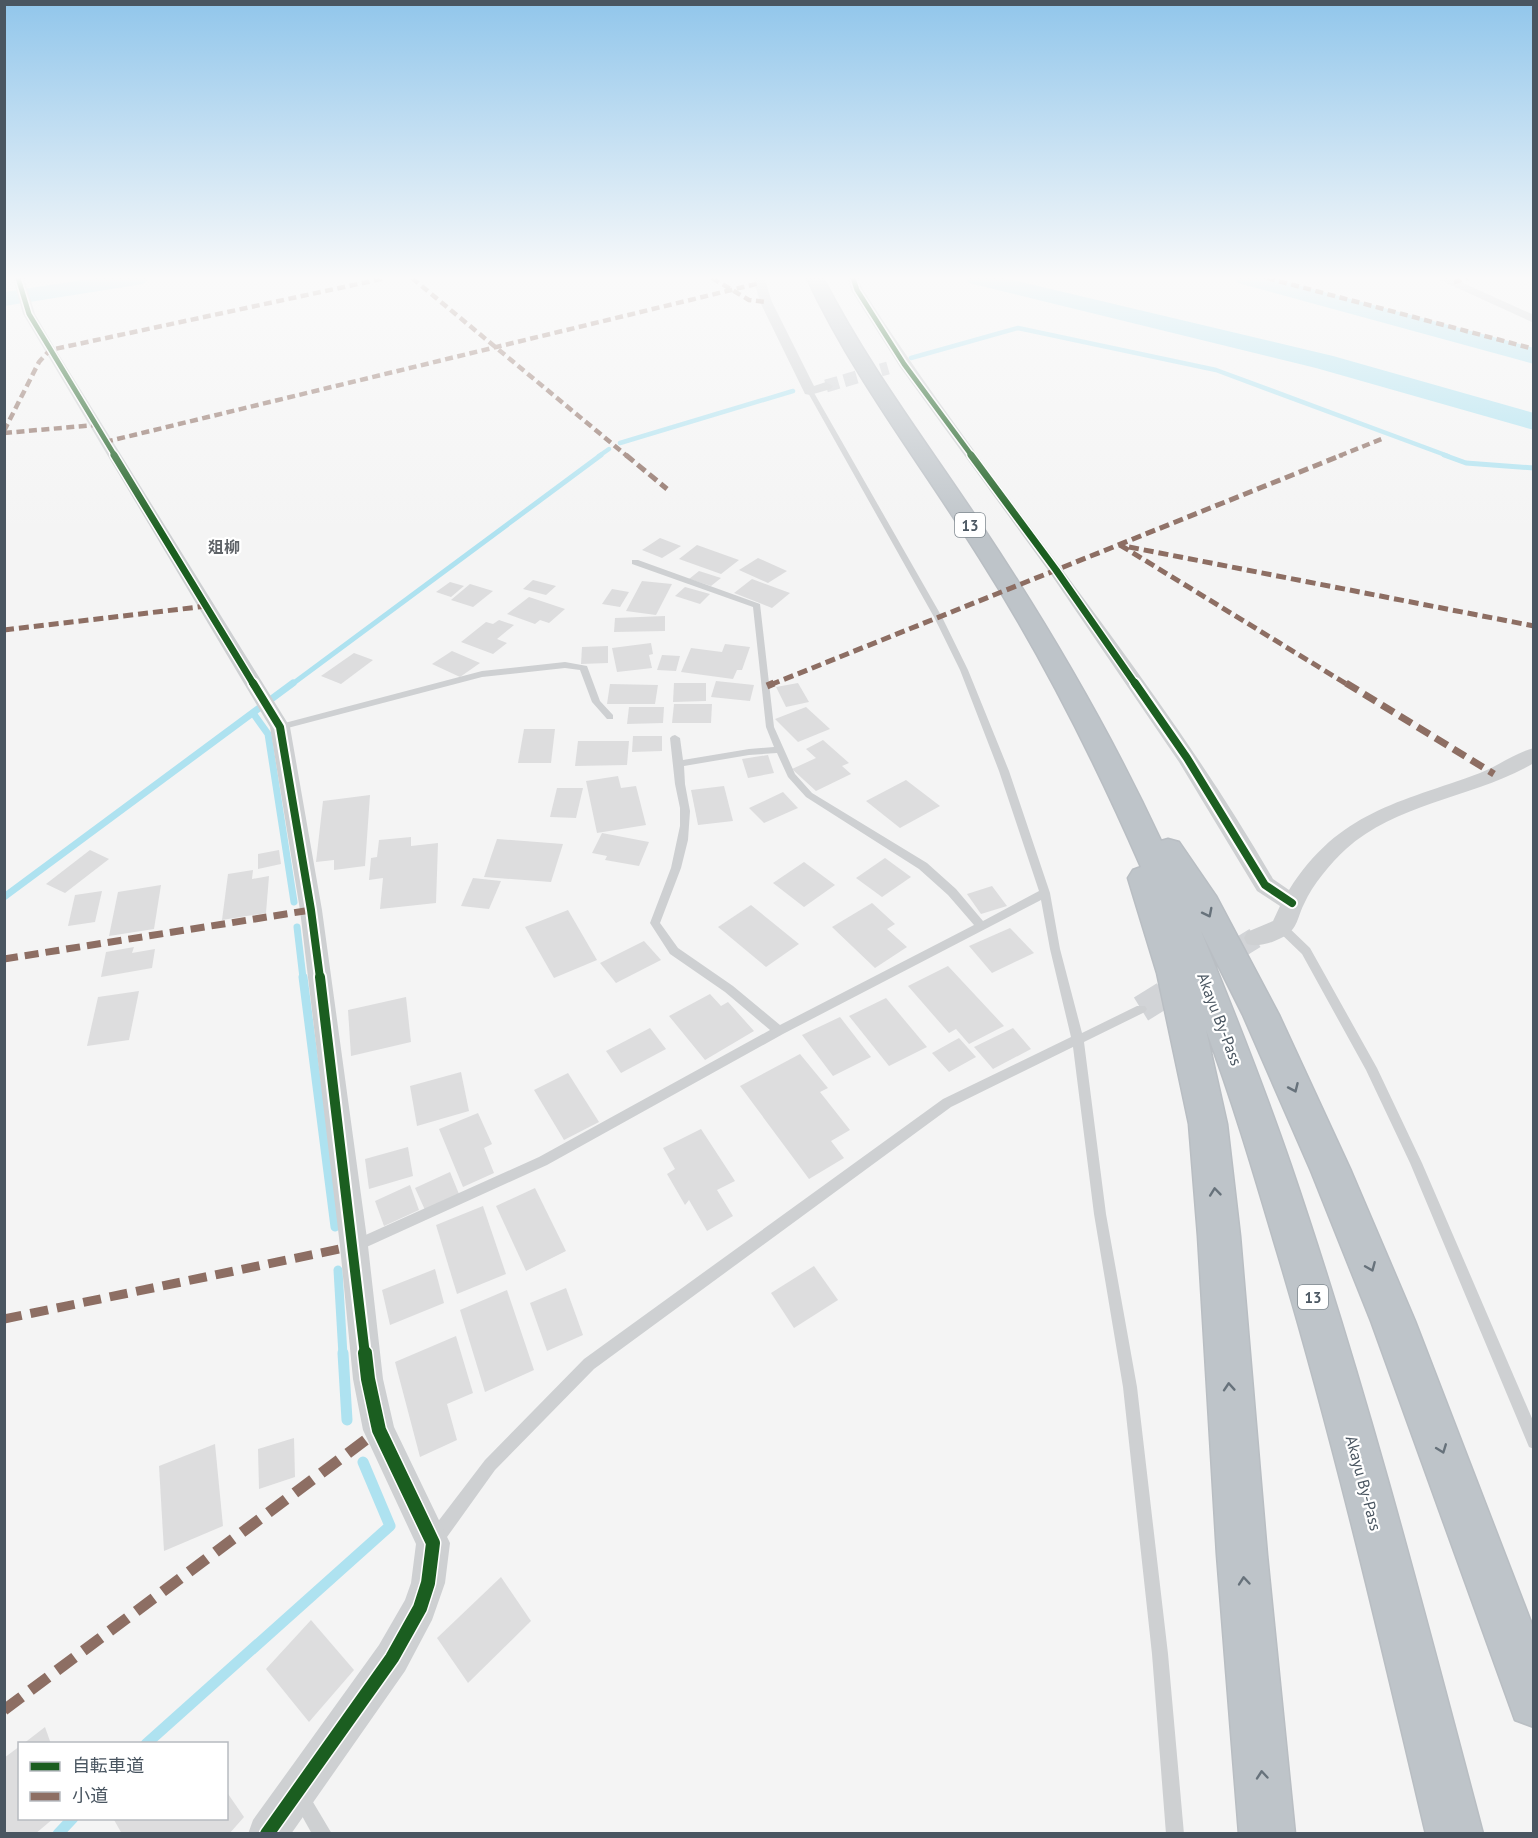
<svg xmlns="http://www.w3.org/2000/svg" width="1538" height="1838" viewBox="0 0 1538 1838" font-family="'PT Sans','Noto Sans JP',sans-serif">
<style>
.lines{fill:none;stroke-linecap:round;stroke-linejoin:round}
.stream-far4{stroke:#aee2f0;stroke-width:4.5}
.stream-far3{stroke:#aee2f0;stroke-width:5}
.stream-far2{stroke:#aee2f0;stroke-width:7}
.stream-far1{stroke:#aee2f0;stroke-width:9}
.stream{stroke:#aee2f0;stroke-width:11}
.river{fill:#aee2f0;fill-rule:evenodd}
.building{fill:#ddddde}
.minor-tunnel-far2{stroke:#d2d4d7;stroke-width:13;stroke-dasharray:13 6;stroke-linecap:butt}
.minor-tunnel-far1{stroke:#d2d4d7;stroke-width:21;stroke-dasharray:21 10;stroke-linecap:butt}
.minor-tunnel{stroke:#d2d4d7;stroke-width:27;stroke-dasharray:27 14;stroke-linecap:butt}
.motorway-casing{stroke:#b9bec3;stroke-width:3}
.service{fill:#ced0d2;fill-rule:evenodd}
.minor{fill:#ced0d2;fill-rule:evenodd}
.motorway{fill:#bec4c9;fill-rule:evenodd}
.quiet-far4{stroke:#8d6e63;stroke-width:4.5;stroke-dasharray:8 4.5;stroke-linecap:butt}
.quiet-far3{stroke:#8d6e63;stroke-width:5;stroke-dasharray:10 5;stroke-linecap:butt}
.quiet-far2{stroke:#8d6e63;stroke-width:7;stroke-dasharray:14 7;stroke-linecap:butt}
.quiet-far1{stroke:#8d6e63;stroke-width:9;stroke-dasharray:18 9;stroke-linecap:butt}
.quiet{stroke:#8d6e63;stroke-width:11;stroke-dasharray:22 11;stroke-linecap:butt}
.cycleway-far4-casing{stroke:#fff;stroke-width:8}
.cycleway-far3-casing{stroke:#fff;stroke-width:10}
.cycleway-far2-casing{stroke:#fff;stroke-width:12}
.cycleway-far1-casing{stroke:#fff;stroke-width:14}
.cycleway-casing{stroke:#fff;stroke-width:17}
.cycleway-far4{stroke:#1b5e20;stroke-width:5}
.cycleway-far3{stroke:#1b5e20;stroke-width:7}
.cycleway-far2{stroke:#1b5e20;stroke-width:8}
.cycleway-far1{stroke:#1b5e20;stroke-width:10}
.cycleway{stroke:#1b5e20;stroke-width:14}
.oneway{stroke:#67727b}
.labels{text-anchor:middle;dominant-baseline:central;stroke-width:4.5;stroke-linejoin:round;paint-order:stroke}
.shield{fill:#fff;stroke:#808990;stroke-width:1.5}
.shield-label{font-size:15px;font-weight:bold;fill:#4a5661}
.far-quarter-label{font-size:16px;font-weight:bold;fill:#5f6368;stroke:#fff}
.street-label{font-size:16px;fill:#4a5661;stroke:#fff}
</style>
<rect width="100%" height="100%" fill="#f4f4f4"/>
<g class="lines">
<!-- stream-far4 -->
<g class="stream-far4">
<polyline points="911,358 1018,328 1216,370 1448,456"/>
<polyline points="620,443 793,391"/>
<polyline points="599,456 609,449"/>
</g>
<!-- stream-far3 -->
<g class="stream-far3">
<polyline points="1444,455 1466,463 1534,468"/>
<polyline points="291,685 601,455"/>
</g>
<!-- stream-far2 -->
<g class="stream-far2">
<polyline points="253,713 268,734 294,902"/>
<polyline points="4,897 293,683"/>
<polyline points="297,927 303,978"/>
</g>
<!-- stream-far1 -->
<g class="stream-far1">
<polyline points="303,977 335,1227"/>
<polyline points="338,1270 343,1355"/>
</g>
<!-- stream -->
<g class="stream">
<polyline points="343,1353 347,1420"/>
<polyline points="146,1744 390,1526 363,1462"/>
<polyline points="58,1834 73,1818"/>
</g>
<!-- river -->
<g class="river">
<polygon points="96,278 148,278 145,283 137,285 4,306 4,292"/>
<polygon points="966,278 1004,278 1333,356 1534,413 1534,430 1316,368 969,283"/>
<polygon points="1235,278 1271,278 1534,348 1534,364 1238,283"/>
</g>
</g>
<!-- building -->
<g class="building">
<polygon points="660,538 681,546 662,558 642,550"/>
<polygon points="697,545 739,560 721,574 679,559"/>
<polygon points="758,558 787,571 768,583 739,570"/>
<polygon points="699,571 721,578 711,586 689,579"/>
<polygon points="752,579 790,593 772,608 734,593"/>
<polygon points="533,580 556,586 546,595 523,589"/>
<polygon points="642,581 672,584 656,615 626,611"/>
<polygon points="450,582 464,586 451,597 436,592"/>
<polygon points="470,584 493,591 473,607 451,600"/>
<polygon points="685,587 710,594 700,604 675,596"/>
<polygon points="612,589 629,592 620,607 602,604"/>
<polygon points="529,597 565,609 549,623 540,620 535,624 507,614"/>
<polygon points="665,616 665,631 614,632 615,618"/>
<polygon points="499,620 514,625 497,639 507,643 493,654 461,642 486,622 493,624"/>
<polygon points="651,643 653,654 649,655 652,668 617,672 612,648"/>
<polygon points="725,644 750,647 742,670 737,670 733,679 681,672 691,648 722,652"/>
<polygon points="608,646 608,663 581,664 582,647"/>
<polygon points="452,651 480,663 460,677 432,664"/>
<polygon points="354,653 373,660 341,684 321,676"/>
<polygon points="662,655 680,656 676,671 657,670"/>
<polygon points="716,681 754,685 750,701 711,697"/>
<polygon points="674,683 706,683 706,701 673,702"/>
<polygon points="798,683 809,702 786,707 776,687"/>
<polygon points="610,684 658,685 655,704 607,704"/>
<polygon points="674,704 712,704 711,723 672,723"/>
<polygon points="629,707 664,707 663,723 627,724"/>
<polygon points="806,707 830,729 798,742 775,719"/>
<polygon points="524,729 555,729 551,763 518,763"/>
<polygon points="633,736 662,736 662,751 632,752"/>
<polygon points="823,740 849,763 842,766 851,774 816,791 792,769 816,758 806,749"/>
<polygon points="578,741 629,741 627,765 575,766"/>
<polygon points="768,755 774,773 748,778 742,759"/>
<polygon points="618,776 621,788 636,786 646,825 597,833 586,781"/>
<polygon points="906,780 940,806 900,828 866,801"/>
<polygon points="724,786 733,821 698,825 691,790"/>
<polygon points="557,788 583,788 576,818 550,817"/>
<polygon points="783,792 798,808 764,823 749,808"/>
<polygon points="370,795 365,866 334,870 334,860 316,862 323,801"/>
<polygon points="602,833 649,842 639,866 605,860 607,856 592,853"/>
<polygon points="411,837 411,846 438,843 436,903 380,909 383,878 369,880 371,858 377,857 379,840"/>
<polygon points="497,839 563,844 551,882 484,877"/>
<polygon points="90,850 109,859 65,893 46,884"/>
<polygon points="279,850 281,864 258,869 258,854"/>
<polygon points="885,858 911,877 882,897 856,878"/>
<polygon points="804,862 835,885 804,907 773,883"/>
<polygon points="253,870 252,879 269,876 266,913 222,920 228,874"/>
<polygon points="473,878 501,881 489,909 461,906"/>
<polygon points="161,885 154,929 109,936 118,892"/>
<polygon points="992,886 1007,906 981,914 967,894"/>
<polygon points="102,891 95,922 68,926 75,895"/>
<polygon points="872,903 895,924 887,929 907,947 875,968 832,927"/>
<polygon points="751,905 799,944 766,967 718,927"/>
<polygon points="568,910 597,960 554,978 525,927"/>
<polygon points="1010,928 1034,953 992,973 969,946"/>
<polygon points="644,941 661,960 616,983 600,963"/>
<polygon points="134,947 132,953 155,949 152,968 101,977 106,952"/>
<polygon points="948,966 1004,1026 969,1044 956,1029 949,1033 908,986"/>
<polygon points="139,991 129,1040 87,1046 98,997"/>
<polygon points="710,994 721,1006 728,1002 754,1031 705,1060 669,1016"/>
<polygon points="406,997 411,1042 351,1056 348,1010"/>
<polygon points="886,998 927,1047 889,1066 849,1016"/>
<polygon points="840,1017 871,1057 833,1076 802,1035"/>
<polygon points="650,1028 666,1049 621,1073 606,1051"/>
<polygon points="1013,1028 1031,1049 993,1069 974,1047"/>
<polygon points="959,1038 976,1057 949,1072 932,1053"/>
<polygon points="800,1054 828,1088 820,1092 850,1130 831,1141 844,1158 809,1179 740,1086"/>
<polygon points="461,1072 469,1111 417,1126 410,1086"/>
<polygon points="568,1073 599,1122 564,1140 534,1090"/>
<polygon points="478,1113 492,1144 484,1148 494,1173 463,1187 439,1129"/>
<polygon points="701,1129 735,1181 717,1190 733,1216 707,1231 689,1200 685,1205 667,1174 675,1169 663,1148"/>
<polygon points="408,1147 413,1176 369,1189 365,1159"/>
<polygon points="450,1172 459,1194 425,1210 415,1188"/>
<polygon points="410,1185 419,1210 384,1226 375,1201"/>
<polygon points="535,1188 566,1251 526,1271 496,1206"/>
<polygon points="483,1206 506,1274 457,1294 436,1225"/>
<polygon points="814,1266 838,1300 794,1328 771,1293"/>
<polygon points="435,1269 444,1303 390,1325 382,1290"/>
<polygon points="566,1288 583,1335 547,1351 530,1303"/>
<polygon points="507,1290 534,1370 485,1392 460,1310"/>
<polygon points="456,1336 473,1393 447,1404 457,1440 420,1457 395,1362"/>
<polygon points="294,1438 295,1477 259,1489 258,1449"/>
<polygon points="215,1444 223,1526 164,1551 159,1466"/>
<polygon points="501,1577 531,1621 468,1683 437,1638"/>
<polygon points="311,1620 354,1670 309,1722 266,1669"/>
<polygon points="45,1727 51,1744 23,1744"/>
<polygon points="20,1746 20,1818 54,1818 35,1834 4,1834 4,1758"/>
<polygon points="226,1791 244,1817 229,1834 122,1834 113,1818 226,1818"/>
</g>
<g class="lines">
<!-- minor-tunnel-far2 -->
<polyline class="minor-tunnel-far2" points="826,386 888,368"/>
<!-- minor-tunnel-far1 -->
<polyline class="minor-tunnel-far1" points="1190,978 1255,938"/>
<!-- minor-tunnel -->
<polyline class="minor-tunnel" points="1141,1009 1193,977"/>
<defs>
<path id="motorway" d="M807,278h16c45,88 104,165 159,248 67,101 128,205 179,315l7,-2 11,3 37,54 63,119 72,156 64,150 119,309v97l-19,-7 -144,-399 -60,-150 -68,-156 -42,-84c32,78 63,156 90,235 75,220 133,444 192,668h-57c-47,-199 -93,-398 -152,-593 -21,-71 -42,-142 -68,-211l21,94 13,112 27,319 28,279h-56l-22,-279 -19,-319 -9,-112 -32,-151 -29,-95 5,-8 8,-3c-47,-108 -99,-211 -162,-310 -58,-93 -126,-180 -172,-279z"/>
</defs>
<!-- motorway casing -->
<use href="#motorway" class="motorway-casing"/>
<!-- service -->
<g class="service">
<path d="M810,389l3,2 129,226 26,53 41,101 41,122 10,56 22,84 55,-27h8l2,3 -2,3 -61,30 22,172 31,173 31,267 16,180h-18l-14,-180 -29,-267 -29,-173 -21,-167 -122,60 -357,262 -99,101 -53,74 -6,2 -6,-2 -2,-6 2,-6 55,-72 99,-101 359,-260 128,-62 -21,-88 -9,-49 -258,134 -236,131 -187,85 -5,2 -5,-2 -2,-4 2,-4 189,-85 231,-127 -45,-38 -55,-38 -20,-31 21,-55 9,-42v-18l-5,-24 -5,-46 2,-2 3,-1 5,3 3,22 66,-11 25,-2 -8,-20 -13,-120 -121,-43v-4h6l122,44 14,123 21,47 17,19 115,70 29,26 27,32 56,-30 -40,-120 -39,-101 -26,-53 -127,-226zM777,753l11,24 18,20 113,72 29,26 26,30 -194,100 -47,-39 -55,-38 -18,-25 21,-55 7,-28 2,-29 -5,-27 -1,-18 65,-11z"/>
<polygon points="565,662 587,666 600,701 613,715 613,719 607,719 592,702 580,670 565,668 482,677 280,730 276,727 277,725 482,671"/>
<polygon points="1281,923 1285,924 1310,948 1377,1068 1422,1163 1534,1423 1534,1449 1529,1447 1410,1163 1366,1070 1302,954 1277,930 1276,927 1277,924"/>
<polygon points="301,1789 307,1792 332,1834 312,1834 292,1798 295,1792"/>
</g>
<!-- minor -->
<g class="minor">
<polygon points="13,278 24,278 35,314 56,350 290,727 322,910 368,1246 383,1379 394,1427 450,1543 445,1583 432,1620 405,1671 291,1834 248,1834 253,1820 379,1645 405,1600 411,1583 416,1544 363,1430 353,1379 340,1246 300,910 270,727 23,314"/>
<polygon points="753,278 764,278 772,302 814,386 826,382 833,386 831,389 810,395 805,394 760,302"/>
<path d="M848,278h10l5,12c129,201 290,381 410,589l16,11c50,-79 110,-87 191,-117 18,-7 35,-20 54,-25v15c-60,35 -136,39 -188,86 -16,15 -33,35 -42,55 -5,9 -6,21 -14,28 -10,9 -31,16 -43,12l-3,-6 3,-6 26,-11 7,-15 -23,-15 -78,-129 -129,-189 -150,-206 -49,-77z"/>
<polygon points="1439,278 1452,278 1534,315 1534,323 1440,280"/>
</g>
<!-- motorway -->
<use href="#motorway" class="motorway"/>
<!-- quiet-far4 -->
<g class="quiet-far4">
<polyline points="412,278 627,456"/>
<polyline points="712,278 749,300 766,302"/>
<polyline points="1267,278 1534,349"/>
<polyline points="1454,282 1468,278"/>
<polyline points="4,431 39,362 50,350 386,278"/>
<polyline points="4,433 95,425"/>
<polyline points="105,442 760,283"/>
<polyline points="1339,456 1384,438"/>
</g>
<!-- quiet-far3 -->
<g class="quiet-far3">
<polyline points="626,455 667,489"/>
<polyline points="1120,545 1348,685"/>
<polyline points="1129,547 1534,626"/>
<polyline points="4,630 207,606"/>
<polyline points="770,685 1342,455"/>
</g>
<!-- quiet-far2 -->
<g class="quiet-far2">
<polyline points="1346,683 1494,774"/>
<polyline points="767,686 774,683"/>
<polyline points="4,959 311,910"/>
</g>
<!-- quiet-far1 -->
<polyline class="quiet-far1" points="4,1319 354,1246"/>
<!-- quiet -->
<polyline class="quiet" points="4,1710 379,1430"/>
<defs>
<g id="cycleway-far4">
<polyline points="18,278 29,314 115,456"/>
<polyline points="853,278 857,290 904,364 972,456"/>
</g>
<g id="cycleway-far3">
<polyline points="114,455 254,685"/>
<polyline points="971,455 1056,570 1136,685"/>
</g>
<g id="cycleway-far2">
<polyline points="253,683 280,727 311,910 320,978"/>
<polyline points="1135,683 1187,758 1265,885 1292,903"/>
</g>
<polyline id="cycleway-far1" points="320,977 365,1355"/>
<polyline id="cycleway" points="267,1834 392,1658 420,1608 428,1583 433,1543 379,1430 368,1379 365,1353"/>
</defs>
<!-- cycleway-far4 casing -->
<use href="#cycleway-far4" class="cycleway-far4-casing"/>
<!-- cycleway-far3 casing -->
<use href="#cycleway-far3" class="cycleway-far3-casing"/>
<!-- cycleway-far2 casing -->
<use href="#cycleway-far2" class="cycleway-far2-casing"/>
<!-- cycleway-far1 casing -->
<use href="#cycleway-far1" class="cycleway-far1-casing"/>
<!-- cycleway casing -->
<use href="#cycleway" class="cycleway-casing"/>
<!-- cycleway-far4 -->
<use href="#cycleway-far4" class="cycleway-far4"/>
<!-- cycleway-far3 -->
<use href="#cycleway-far3" class="cycleway-far3"/>
<!-- cycleway-far2 -->
<use href="#cycleway-far2" class="cycleway-far2"/>
<!-- cycleway-far1 -->
<use href="#cycleway-far1" class="cycleway-far1"/>
<!-- cycleway -->
<use href="#cycleway" class="cycleway"/>
</g>
<!-- one-way arrows -->
<defs><path id="oneway-chevron" d="M-2-3.5L2.5 0L-2 3.5" fill="none" stroke-width="1.6" stroke-linecap="round" stroke-linejoin="round" transform="scale(1.5)"/></defs>
<g class="oneway">
<use href="#oneway-chevron" transform="translate(1208 913) rotate(63)"/>
<use href="#oneway-chevron" transform="translate(1294 1088) rotate(66)"/>
<use href="#oneway-chevron" transform="translate(1215 1192) rotate(-96)"/>
<use href="#oneway-chevron" transform="translate(1371 1267) rotate(67)"/>
<use href="#oneway-chevron" transform="translate(1229 1387) rotate(-94)"/>
<use href="#oneway-chevron" transform="translate(1442 1449) rotate(69)"/>
<use href="#oneway-chevron" transform="translate(1244 1581) rotate(-95)"/>
<use href="#oneway-chevron" transform="translate(1262 1775) rotate(-95)"/>
</g>
<!-- sky -->
<linearGradient id="sky" x2="0" y2="1"><stop stop-color="#91c6eb"/><stop offset="0.52" stop-color="#fafafa"/><stop offset="1" stop-color="#fafafa" stop-opacity="0"/></linearGradient>
<rect width="1538" height="535" fill="url(#sky)"/>
<g class="labels">
<!-- shield labels -->
<g class="shield">
<rect x="955" y="513" width="30" height="24" rx="4.5"/>
<rect x="1298" y="1285" width="30" height="24" rx="4.5"/>
</g>
<g class="shield-label">
<text x="970" y="525">13</text>
<text x="1313" y="1297">13</text>
</g>
<!-- far-quarter labels -->
<g class="far-quarter-label">
<text x="224" y="547">爼柳</text>
</g>
<!-- street labels -->
<g class="street-label">
<text transform="translate(1220 1019) rotate(69)">Akayu By-Pass</text>
<text transform="translate(1364 1483) rotate(75)">Akayu By-Pass</text>
</g>
</g>
<!-- border -->
<rect width="1538" height="1838" fill="none" stroke="#4a5661" stroke-width="12"/>
<!-- legend -->
<rect x="18" y="1742" width="210" height="78" fill="#ffffff" stroke="#b7bbc0" stroke-width="1.5"/>
<rect x="30" y="1762" width="30" height="9" fill="#1b5e20" stroke="#b7bbc0" stroke-width="1.5"/>
<text x="72" y="1772" font-size="18" fill="#4a5661">自転車道</text>
<rect x="30" y="1792" width="30" height="9" fill="#8d6e63" stroke="#b7bbc0" stroke-width="1.5"/>
<text x="72" y="1802" font-size="18" fill="#4a5661">小道</text>
</svg>
